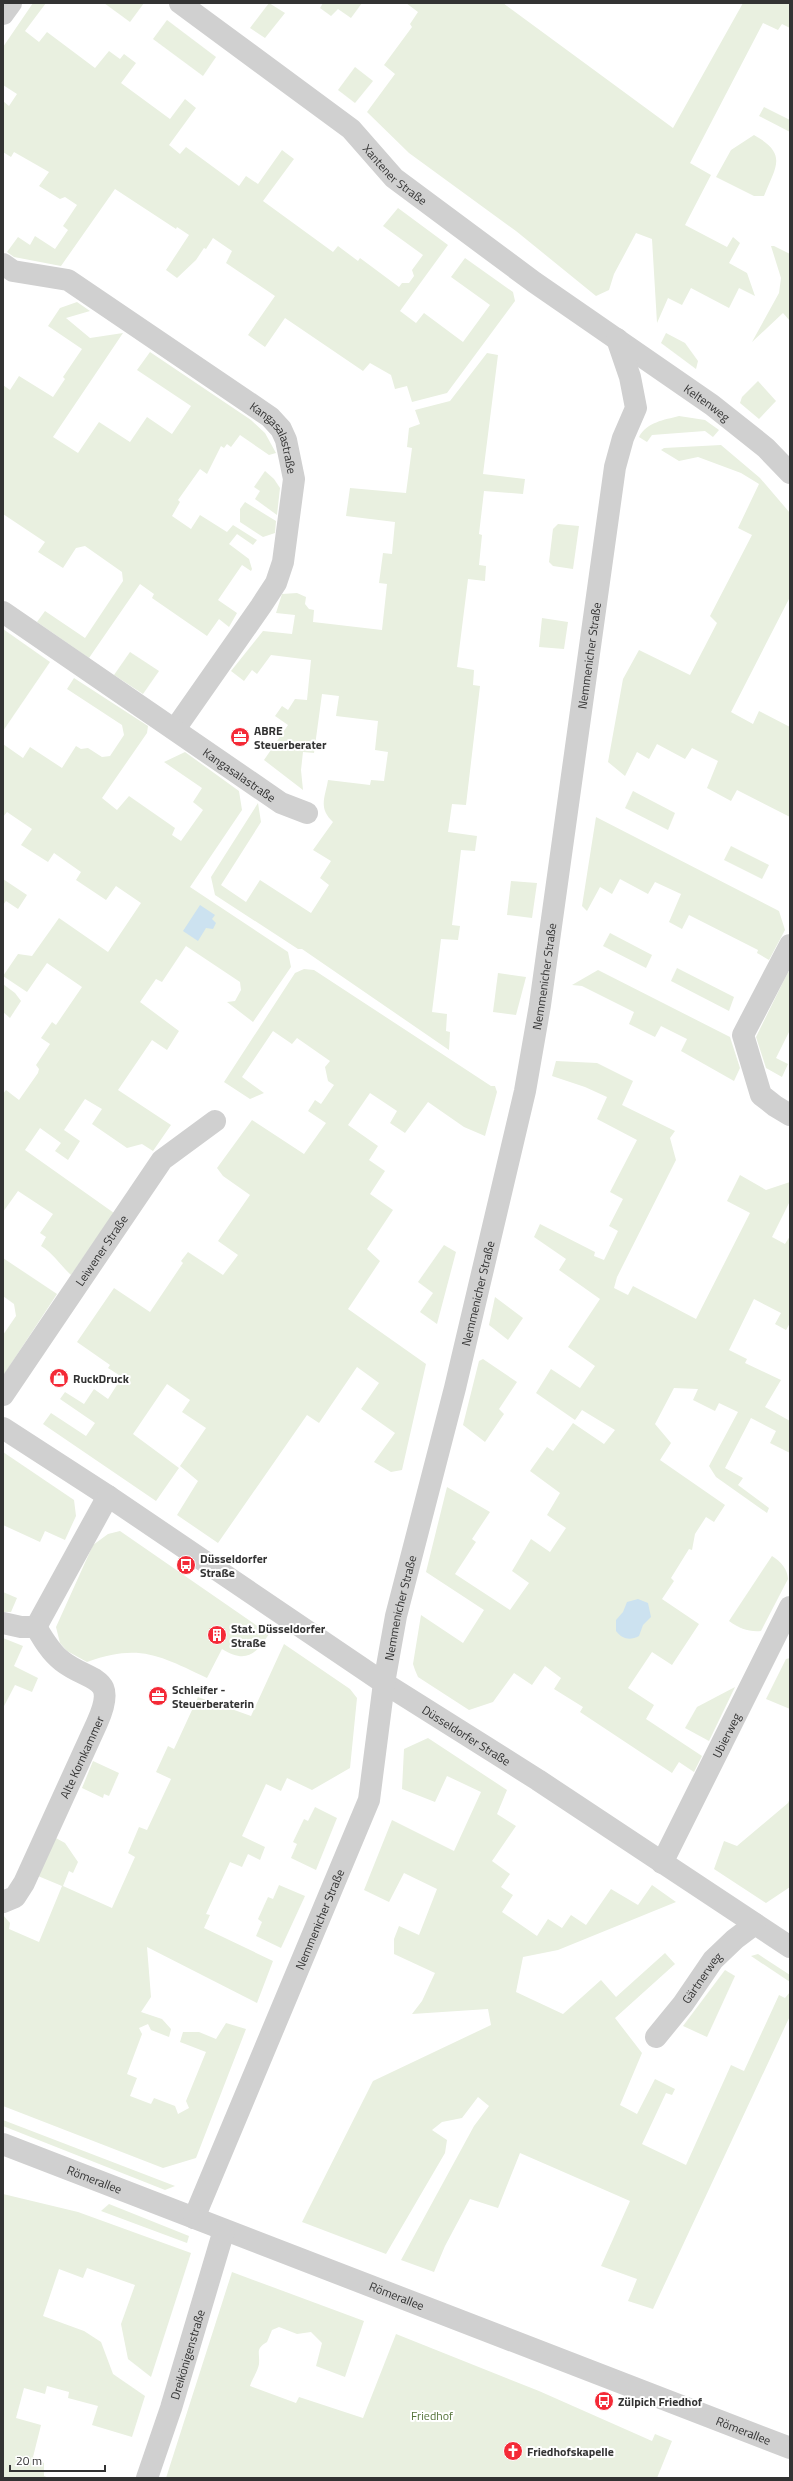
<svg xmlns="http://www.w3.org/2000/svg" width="793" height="2481" viewBox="0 0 793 2481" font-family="'Titillium Web',sans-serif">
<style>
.green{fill:#e9f0e0}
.water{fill:#cce2f0}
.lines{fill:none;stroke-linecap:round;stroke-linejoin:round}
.minor{stroke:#d0d0d0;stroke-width:22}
.labels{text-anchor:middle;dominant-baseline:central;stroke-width:4;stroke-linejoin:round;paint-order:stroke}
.street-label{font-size:12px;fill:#333;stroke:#fff}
.poi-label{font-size:12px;font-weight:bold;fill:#333;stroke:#fff;text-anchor:start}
.park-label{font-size:12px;fill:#55743b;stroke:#fff}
</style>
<rect width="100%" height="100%" fill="#fff"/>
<!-- green -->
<g class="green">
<polygon points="33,3 46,3 25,31 39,42 47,32 95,68 109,51 120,59 124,54 136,63 121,83 170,119 185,99 196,108 169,145 180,154 186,147 239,186 246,176 258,184 282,150 294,159 263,201 333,252 338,246 358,261 360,258 399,287 402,283 409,283 414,276 412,270 423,255 383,226 398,208 448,245 400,311 416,323 424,313 463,342 490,305 451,277 465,258 513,292 515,301 447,393 412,402 407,386 395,389 391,375 370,363 363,371 285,318 265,347 248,335 275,296 226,263 232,251 213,238 206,249 204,248 196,260 177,278 166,270 189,235 177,227 176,229 115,189 61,266 14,257 7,252 18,237 30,245 35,236 55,249 68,230 63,226 77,205 65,197 60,199 39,186 49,172 14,152 11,157 3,152 3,101 9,106 17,94 3,85 3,47"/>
<polygon points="104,3 144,3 130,22"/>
<polygon points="269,3 285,13 265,38 250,28"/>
<polygon points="323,3 362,3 351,18 338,9 331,16 320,8"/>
<polygon points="406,3 503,3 673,128 743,3 790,3 790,28 782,24 778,30 763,23 690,163 711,175 685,225 727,247 733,237 740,243 729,263 747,273 755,296 739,288 729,308 691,288 682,305 668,298 657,323 652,239 636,233 614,274 609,290 596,296 516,231 409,153 367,112 395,74 384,65 412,27 410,24 418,12"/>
<polygon points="167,20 216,57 203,76 153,39"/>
<polygon points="355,67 373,81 355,103 338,90"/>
<polygon points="764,107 790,120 790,132 759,116"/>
<path d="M754,135c34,19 22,31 10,61h-10l-38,-19 15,-27z"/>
<polygon points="771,246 774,246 790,254 790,321 783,313 752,342 779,293 781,278"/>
<polygon points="77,302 90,311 66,318 90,338 123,333 53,437 78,453 99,422 130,442 147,417 172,434 191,406 137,370 150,352 251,420 265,433 276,453 269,455 240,435 231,447 227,444 224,448 221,446 207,474 200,469 178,500 180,502 172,516 191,529 200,515 227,532 233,525 257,540 253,545 237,534 229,544 249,559 252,569 251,571 242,565 218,600 237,613 229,627 219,619 207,636 152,598 154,594 140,584 89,658 37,622 45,611 85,638 123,581 122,572 85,546 76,548 63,568 38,552 45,542 3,514 3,385 10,390 19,376 53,397 65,379 63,377 82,349 48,326 60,308"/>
<polygon points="666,333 685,343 698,361 696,369 661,343"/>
<path d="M487,353l11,2 -15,119 42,5 -2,15 -39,-3 -5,43 3,1 -3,30 7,1 -1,15 -17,-2 -11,88 17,3 -1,15 7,1 -14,119 -14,-1 -4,28 29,4 -2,15 -14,-1 -9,75 8,1 -2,14 -17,-1 -9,73 15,2 -1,17 4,1 -1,18 -147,-101h-4l-83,-54 -4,-18 47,-74 3,19 -40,63 25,17 14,-22 51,33 18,-28 -9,-7 11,-17 -18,-11 20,-28c-15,-14 -8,-24 -5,-42l42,5 1,-5 13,1 4,-29 -13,-2 3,-29 -42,-5 3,-20 -17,-2 -8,59 -11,-1 -2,18 2,20 -39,-30 24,-35 -13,-9 7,-10 6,4 7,-11 12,1 4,-40 -40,-5 -14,19 -5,-4 -8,11 -13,-10 32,-40 29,3 3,-19 -19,-2 6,-19 15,-1 9,4 -1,7 4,5 5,1 -1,12 69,8 5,-46 -8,-1 4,-30 9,1 3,-32 -49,-6 4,-28 56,5 6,-45 -5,-1 2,-19 11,-4 -5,-14 35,-9z"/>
<polygon points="758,381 776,401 759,419 740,403 742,397"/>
<path d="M679,416l26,4 14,10 -6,7 -8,-6 -53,4 -5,7 -8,-5c8,-15 25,-17 40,-21z"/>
<polygon points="721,445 760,478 790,513 790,597 731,712 753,724 759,711 790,727 790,817 737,790 731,801 707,788 718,761 692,748 685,759 657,744 649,759 637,752 625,776 608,762 623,679 639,650 690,675 717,623 710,616 752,535 738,528 759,484 741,473 698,457 679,461 661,450 664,448"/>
<polygon points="265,471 274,479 280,488 277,515 255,499 260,491 254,487"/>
<polygon points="245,502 276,521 275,533 263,537 240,522 240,509"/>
<polygon points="558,524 579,526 573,569 553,566 549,562 553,529"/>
<polygon points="542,618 568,622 564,649 539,647"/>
<polygon points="3,629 50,662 3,731"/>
<polygon points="130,652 159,671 143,694 114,675"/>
<path d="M74,678l74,48 -1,7 -45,65 15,12 12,-14 46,32 -3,7 9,6 22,-31 -10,-8 9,-14 -38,-26 21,-10 54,39 3,19 -52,77 98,65 3,15 -38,55 -26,-20 8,-1 6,-11 -1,-8 -54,-36 -24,36 -6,-3 -16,23 39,29 -12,19 -15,-10 -34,50 53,35 -18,26 -11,-7 -15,4 -35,-24 10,-15 -17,-10 -21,31 16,11 -12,19 -13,-9 6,-8 -21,-15 -15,22 89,63 -43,62c-11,-10 -17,-21 -30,-29l5,-9 -6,-4 13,-19 -35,-23 -15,21v-118l3,-4 13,10 19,-27 1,-4 -3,-4 14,-21 -9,-6 11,-16 4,3 26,-38 -35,-24 -20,29 -24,-16 15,-22 14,2 27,-38 49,34 33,-49 -25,-17 -10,14 -30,-20 5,-8 -27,-19 -6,9 -27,-17 11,-16 -25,-17 -4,5v-73l20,14 7,-11 32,21 14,-22 5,3 7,-1 14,9 8,-1 14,-21 -2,-10 -55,-36z"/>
<polygon points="633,791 675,813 668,830 625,808"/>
<polygon points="596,817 779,911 785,930 769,960 757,953 758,950 689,915 682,929 669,922 681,894 655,882 648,894 620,879 612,894 600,887 587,911 582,906"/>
<polygon points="731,846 769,865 762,879 724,860"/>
<polygon points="3,879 27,895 18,909 6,901 3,905"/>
<polygon points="511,881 537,883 532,918 507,915"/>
<polygon points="610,933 652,955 646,968 603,946"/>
<polygon points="677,968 734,997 729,1011 671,981"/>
<polygon points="304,969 314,970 491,1086 495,1086 497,1092 485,1136 464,1127 428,1102 405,1133 390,1123 397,1111 370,1093 348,1125 378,1146 369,1160 385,1171 370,1194 393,1210 367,1249 380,1261 348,1309 426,1364 402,1470 391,1472 374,1462 395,1433 361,1409 379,1383 357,1367 319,1423 307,1415 218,1543 177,1515 198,1481 180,1466 206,1428 182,1412 190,1400 167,1384 133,1434 179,1468 156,1501 43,1424 51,1413 86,1436 95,1423 60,1399 65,1392 84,1404 94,1389 108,1399 122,1377 108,1368 110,1365 77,1342 114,1288 150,1312 183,1263 181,1261 188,1252 223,1275 238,1255 218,1241 250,1195 223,1176 217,1168 252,1120 304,1154 326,1123 308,1111 315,1100 321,1104 334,1085 328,1081 325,1067 330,1061 297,1038 292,1044 273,1031 242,1077 264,1093 250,1099 224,1082 295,973"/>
<polygon points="598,970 730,1037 740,1068 734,1081 681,1051 687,1039 661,1026 655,1037 629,1024 634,1012 582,986 572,985"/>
<polygon points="788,972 790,973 790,1030 776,1058 788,1064 782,1077 766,1068 756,1037"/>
<polygon points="498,973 526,977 516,1015 493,1012"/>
<polygon points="3,984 15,993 21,1001 10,1018 3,1012"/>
<polygon points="556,1061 597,1063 633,1081 622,1105 675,1131 670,1138 676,1160 617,1277 614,1288 628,1295 633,1286 696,1319 750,1213 727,1201 740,1175 766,1190 790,1182 790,1201 772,1237 785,1244 790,1236 790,1323 786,1330 775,1324 781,1313 754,1299 729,1350 747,1359 745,1363 781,1380 765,1407 790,1421 790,1453 770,1443 776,1431 751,1418 725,1468 743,1478 738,1485 769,1508 767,1513 716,1477 709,1466 738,1412 719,1403 715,1411 693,1400 698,1389 674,1388 655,1424 671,1443 660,1460 725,1505 714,1522 706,1517 695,1534 692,1550 689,1549 671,1578 674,1581 662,1599 699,1624 672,1665 652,1652 628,1688 654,1705 646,1719 702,1756 694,1772 679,1762 672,1773 580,1712 583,1707 554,1689 561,1678 545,1666 532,1685 514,1673 493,1702 469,1710 418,1677 415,1670 413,1664 421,1615 463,1643 484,1610 426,1572 447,1487 490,1512 472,1539 476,1542 455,1574 510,1610 529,1583 512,1571 531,1539 550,1552 566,1528 547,1515 560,1493 530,1471 547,1447 553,1451 573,1423 604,1444 615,1430 582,1410 575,1420 536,1393 551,1369 580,1388 595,1366 568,1347 600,1299 559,1270 566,1259 534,1237 540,1224 595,1252 594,1256 604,1260 618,1231 609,1226 623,1199 610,1192 637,1140 597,1119 607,1097 585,1087 552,1076"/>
<polygon points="444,1245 456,1252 437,1324 420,1312 433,1293 418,1282"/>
<polygon points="3,1258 57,1294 3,1376 3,1335 16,1316 14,1304 3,1296"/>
<polygon points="495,1297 523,1318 508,1340 489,1325"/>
<polygon points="483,1359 517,1382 499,1409 504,1414 485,1442 463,1425 479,1361"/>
<polygon points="3,1452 74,1500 76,1516 65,1540 45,1531 40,1542 3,1525"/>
<path d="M120,1531l149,103c-14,22 -24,29 -47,15l-15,29c-47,-22 -67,-35 -120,-16l-20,-11 -7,-8 -4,-16 37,-82 15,-11z"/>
<path d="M772,1556c9,6 15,12 16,23l-27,52c-12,1 -21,-2 -32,-10z"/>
<polygon points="3,1592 17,1598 11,1612 3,1612"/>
<polygon points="3,1638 23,1646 14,1666 38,1678 32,1692 15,1685 3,1708"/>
<polygon points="284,1644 350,1689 357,1698 350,1768 312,1790 287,1778 281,1791 266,1784 242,1836 265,1847 260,1860 248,1854 242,1867 230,1862 206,1914 210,1915 204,1928 273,1961 257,2003 147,1947 151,1997 141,2012 162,2019 171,2029 169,2037 151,2030 148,2024 139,2028 142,2034 127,2074 137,2078 130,2096 151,2104 154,2098 175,2106 178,2114 189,2108 186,2101 206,2052 180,2042 183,2032 199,2032 216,2039 226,2023 246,2029 196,2158 163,2168 3,2106 3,1915 10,1923 9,1929 39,1942 62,1886 38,1876 54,1837 65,1843 78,1862 73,1873 69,1871 63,1886 112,1908 135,1857 128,1853 139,1827 147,1830 171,1779 156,1772 168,1746 174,1749 198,1697 251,1716"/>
<polygon points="790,1658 790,1709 766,1699 786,1659"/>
<polygon points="735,1687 709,1741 685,1728 697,1707"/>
<polygon points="428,1738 507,1790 497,1814 516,1826 492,1861 510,1874 501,1887 513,1895 502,1912 537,1936 548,1919 562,1928 571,1915 586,1925 611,1889 638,1905 652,1885 676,1902 558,1950 523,1957 516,1992 563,2014 601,1980 616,1997 665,1953 675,1964 615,2018 642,2053 620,2105 637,2114 655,2079 675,2089 672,2095 666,2093 642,2144 686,2165 731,2065 744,2071 779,1995 785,1998 790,1992 790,2016 653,2309 628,2301 637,2279 601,2266 630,2201 520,2153 498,2208 470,2199 445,2246 434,2272 401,2260 474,2126 489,2106 478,2097 462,2118 442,2122 432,2130 447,2140 445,2153 386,2254 302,2222 373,2081 491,2025 488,2009 412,2014 422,2001 435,1973 394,1954 394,1939 399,1926 419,1935 437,1889 404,1873 389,1902 364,1890 392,1820 454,1851 481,1792 447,1776 435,1802 402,1789 404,1749"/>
<polygon points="93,1761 119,1773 109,1796 104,1794 103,1798 82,1788"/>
<polygon points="790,1798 790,1887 766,1903 714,1869 724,1841 737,1846 788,1803"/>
<polygon points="315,1807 337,1818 316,1870 291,1858 297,1844 293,1842 304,1819 308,1821"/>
<polygon points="279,1885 305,1896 281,1948 256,1936 262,1922 258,1919 268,1897 273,1899"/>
<polygon points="758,1954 790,1975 790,1982 751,1956"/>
<polygon points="725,1970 735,1976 707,2037 683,2026"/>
<polygon points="3,2120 175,2186 165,2190 3,2126"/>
<polygon points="3,2194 78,2212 191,2253 151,2377 128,2359 121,2324 135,2285 87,2268 83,2278 59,2269 43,2316 84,2331 101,2342 113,2374 145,2396 132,2437 92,2425 98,2406 68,2398 69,2392 47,2386 45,2394 24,2388 16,2418 41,2425 33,2457 44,2463 44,2476 49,2478 3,2478"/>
<polygon points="109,2204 189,2236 187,2243 101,2211"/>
<path d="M232,2272l132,49 -19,56 -29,-11 6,-23 -11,-11 -14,2 -18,-7 -7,3 -5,12c-12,7 -7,10 -8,22 -1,7 -7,15 -9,22l46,17 3,-6 64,21 33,-84 143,57 113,50 3,-7 17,7 -15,37h-491z"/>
</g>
<!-- water -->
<g class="water">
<polygon points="200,905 215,915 212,919 216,923 213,929 206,928 198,941 183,931"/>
<path d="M638,1599l10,4 3,14 -8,8 -4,11c-9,5 -17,3 -23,-5v-11l7,-8 4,-10z"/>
</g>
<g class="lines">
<!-- minor -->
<g class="minor">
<path id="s1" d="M180,3l171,126 43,49 140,104 178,123 54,43 24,25"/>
<polyline points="3,14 11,3"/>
<path id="s2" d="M3,264l10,7 55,9 202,137 11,12 5,11 8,39 -11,83 -7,21 -15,23 -86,123"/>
<path id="s3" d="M3,612l278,191 26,10"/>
<polyline points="790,945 743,1035 761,1095 775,1106 790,1115"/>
<path id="s4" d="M3,1395l159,-235 53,-39"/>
<path id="s5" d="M3,1428l105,68 276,187 154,97 252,167"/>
<polyline points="3,1623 21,1627 36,1627"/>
<polyline points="36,1627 108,1496"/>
<path id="s6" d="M662,1863l128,-256"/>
<path id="s7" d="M3,1902l12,-5 9,-14 73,-160c22,-49 -7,-40 -35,-62 -11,-8 -19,-22 -26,-34"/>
<path id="s8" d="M656,2037l27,-33 30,-44 22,-21 20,-15"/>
<path id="s9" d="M3,2144c263,100 525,202 787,304"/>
<path id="s10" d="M194,2218l175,-418 15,-117 12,-67 59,-228 70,-297 15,-86 75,-538 8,-29 13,-30 -6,-31 -13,-38"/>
<path id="s11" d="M147,2478l24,-70 53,-178"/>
</g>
</g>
<!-- icons -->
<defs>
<symbol id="office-disc" viewBox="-11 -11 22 22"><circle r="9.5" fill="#f42a37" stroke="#fff"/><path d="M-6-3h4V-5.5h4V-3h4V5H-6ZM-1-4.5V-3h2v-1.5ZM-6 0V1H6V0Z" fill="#fff"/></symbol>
<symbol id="shop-disc" viewBox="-11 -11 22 22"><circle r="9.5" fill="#f42a37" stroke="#fff"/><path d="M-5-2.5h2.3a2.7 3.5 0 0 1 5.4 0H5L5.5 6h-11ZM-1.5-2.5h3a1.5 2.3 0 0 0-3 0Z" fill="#fff"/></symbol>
<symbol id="bus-disc" viewBox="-11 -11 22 22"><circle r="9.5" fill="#f42a37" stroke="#fff"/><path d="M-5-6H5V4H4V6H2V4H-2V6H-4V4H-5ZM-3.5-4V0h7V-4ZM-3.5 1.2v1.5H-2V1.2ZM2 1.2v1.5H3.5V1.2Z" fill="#fff"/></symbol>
<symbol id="building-disc" viewBox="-11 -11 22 22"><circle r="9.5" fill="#f42a37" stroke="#fff"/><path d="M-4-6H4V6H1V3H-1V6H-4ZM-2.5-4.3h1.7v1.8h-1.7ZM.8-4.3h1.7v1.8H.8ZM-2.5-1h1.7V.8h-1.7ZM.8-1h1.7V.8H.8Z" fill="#fff"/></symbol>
<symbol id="church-disc" viewBox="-11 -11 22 22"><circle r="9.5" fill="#f42a37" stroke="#fff"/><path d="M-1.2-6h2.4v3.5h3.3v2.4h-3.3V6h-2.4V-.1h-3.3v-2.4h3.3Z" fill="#fff"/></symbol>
</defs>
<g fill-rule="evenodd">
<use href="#office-disc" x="229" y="726" width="22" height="22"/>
<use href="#shop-disc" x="48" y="1367" width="22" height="22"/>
<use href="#bus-disc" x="175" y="1554" width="22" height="22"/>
<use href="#building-disc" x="206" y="1624" width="22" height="22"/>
<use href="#office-disc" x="147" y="1685" width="22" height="22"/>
<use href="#bus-disc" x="593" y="2390" width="22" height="22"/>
<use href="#church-disc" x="502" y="2440" width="22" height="22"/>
</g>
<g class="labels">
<!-- street labels -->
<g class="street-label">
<text stroke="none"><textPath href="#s1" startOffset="276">Xantener Straße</textPath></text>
<text stroke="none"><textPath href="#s1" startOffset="663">Keltenweg</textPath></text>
<text stroke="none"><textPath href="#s2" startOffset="332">Kangasalastraße</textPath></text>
<text stroke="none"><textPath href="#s10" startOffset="1620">Nemmenicher Straße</textPath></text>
<text stroke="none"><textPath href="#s3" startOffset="287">Kangasalastraße</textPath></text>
<text stroke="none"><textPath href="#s10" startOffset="1296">Nemmenicher Straße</textPath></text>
<text stroke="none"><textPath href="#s4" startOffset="175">Leiwener Straße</textPath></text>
<text stroke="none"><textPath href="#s10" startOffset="972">Nemmenicher Straße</textPath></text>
<text stroke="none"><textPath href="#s10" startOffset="648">Nemmenicher Straße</textPath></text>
<text stroke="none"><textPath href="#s5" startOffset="556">Düsseldorfer Straße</textPath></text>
<text stroke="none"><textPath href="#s6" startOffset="143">Ubierweg</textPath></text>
<text stroke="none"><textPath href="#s7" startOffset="168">Alte Kornkammer</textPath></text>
<text stroke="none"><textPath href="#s10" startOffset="324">Nemmenicher Straße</textPath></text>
<text stroke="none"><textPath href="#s8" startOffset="75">Gärtnerweg</textPath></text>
<text stroke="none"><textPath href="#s9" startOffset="98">Römerallee</textPath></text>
<text stroke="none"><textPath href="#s9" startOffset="422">Römerallee</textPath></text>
<text stroke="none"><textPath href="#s11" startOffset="130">Dreikönigenstraße</textPath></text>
<text stroke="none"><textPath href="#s9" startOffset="794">Römerallee</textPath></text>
</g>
<!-- poi labels -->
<g class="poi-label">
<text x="254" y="730">ABRE<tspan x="254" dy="14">Steuerberater</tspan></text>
<text x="73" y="1378">RuckDruck</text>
<text x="200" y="1558">Düsseldorfer<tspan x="200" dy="14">Straße</tspan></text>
<text x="231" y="1628">Stat. Düsseldorfer<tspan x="231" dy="14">Straße</tspan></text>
<text x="172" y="1689">Schleifer -<tspan x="172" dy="14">Steuerberaterin</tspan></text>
<text x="618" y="2401">Zülpich Friedhof</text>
<text x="527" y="2451">Friedhofskapelle</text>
</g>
<!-- park labels -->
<g class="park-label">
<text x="432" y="2415">Friedhof</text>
</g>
</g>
<!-- border -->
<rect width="793" height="2481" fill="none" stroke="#333333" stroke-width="8"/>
<!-- scale -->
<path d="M10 2465v6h95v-6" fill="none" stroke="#333333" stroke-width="2"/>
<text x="16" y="2465" font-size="12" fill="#333333" stroke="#ffffff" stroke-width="3" paint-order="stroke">20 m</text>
</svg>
